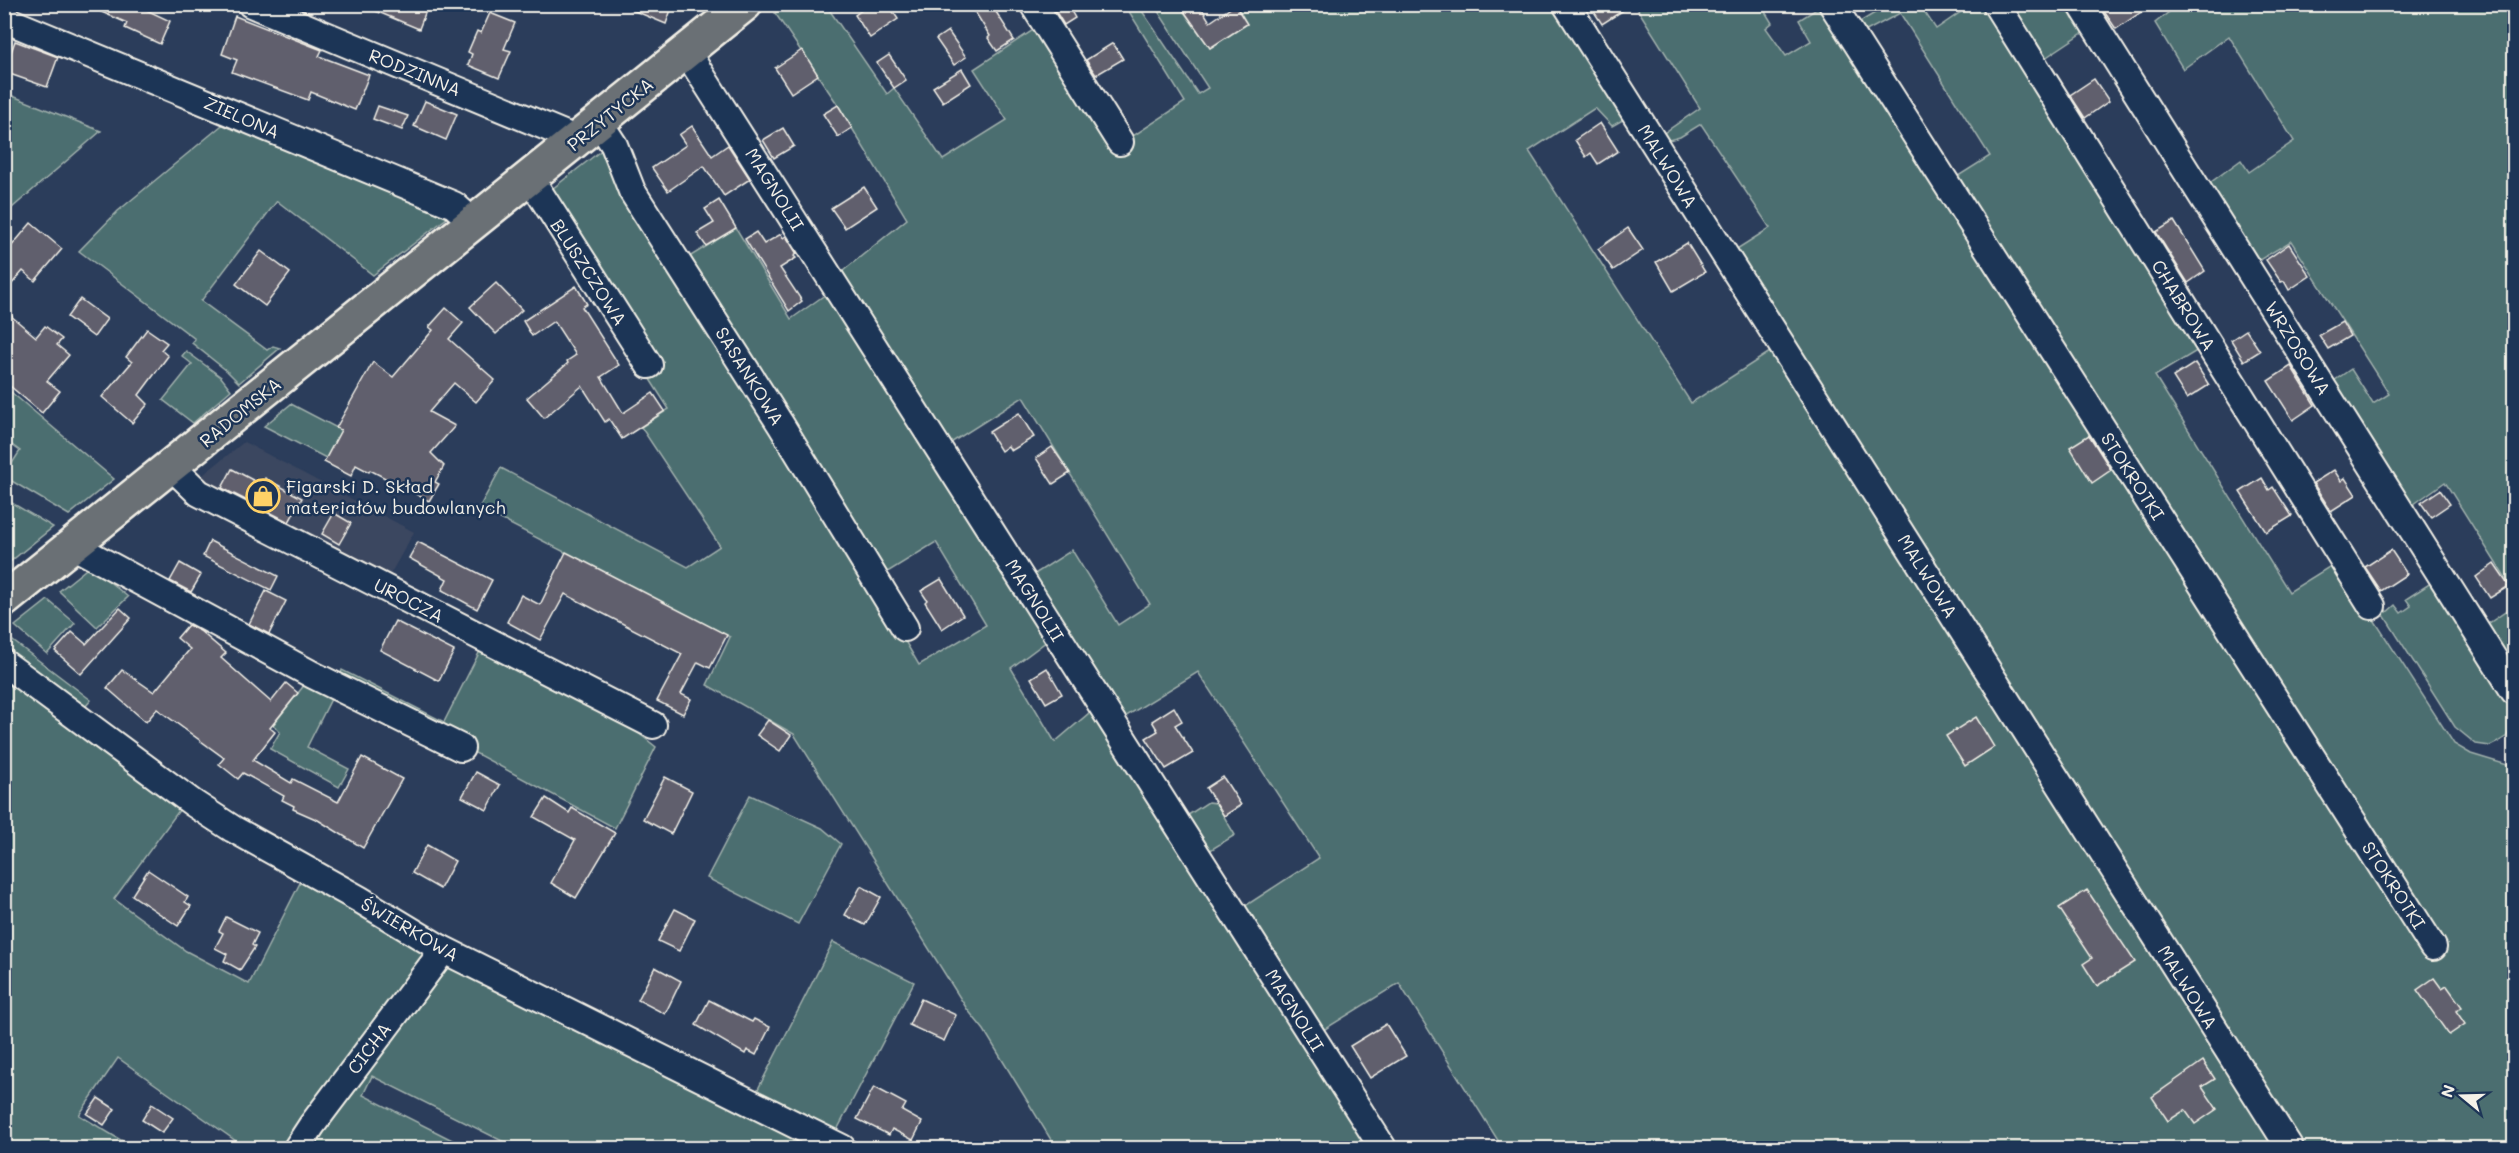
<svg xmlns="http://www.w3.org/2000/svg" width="2519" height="1153" viewBox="0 0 2519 1153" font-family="Mali,sans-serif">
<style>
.built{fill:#3b4760}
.green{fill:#4c6e70;stroke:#a0b0ac;stroke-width:1.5;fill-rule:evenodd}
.building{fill:#615e6d;stroke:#f4f1e8;stroke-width:1.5}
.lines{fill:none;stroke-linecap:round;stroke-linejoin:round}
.minor-casing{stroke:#f4f1e8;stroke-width:30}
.major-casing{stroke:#f4f1e8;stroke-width:38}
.minor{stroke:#1d3557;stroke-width:26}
.major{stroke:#6a7074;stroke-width:33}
.labels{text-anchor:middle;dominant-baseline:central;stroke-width:5;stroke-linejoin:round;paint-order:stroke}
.street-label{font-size:18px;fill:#f4f1e8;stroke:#1d3557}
.poi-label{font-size:18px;fill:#f4f1e8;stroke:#1d3557;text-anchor:start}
</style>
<rect width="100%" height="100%" fill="#2b3d5b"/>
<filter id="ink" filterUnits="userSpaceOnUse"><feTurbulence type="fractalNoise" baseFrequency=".0167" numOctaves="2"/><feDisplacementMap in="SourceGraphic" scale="12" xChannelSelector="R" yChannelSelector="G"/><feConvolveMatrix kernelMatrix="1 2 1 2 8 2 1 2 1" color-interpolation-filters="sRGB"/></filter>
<g filter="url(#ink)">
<!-- built -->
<polygon class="built" points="244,442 414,532 387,580 286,528 199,478"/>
<!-- green -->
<g class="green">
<polygon points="1312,4 1558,5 1628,117 1612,126 1595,108 1529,151 1691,403 1787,341 1732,252 1770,228 1701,124 1680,137 1665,141 1661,135 1700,108 1635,5 1761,5 1772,23 1766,28 1786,56 1811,41 1799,20 1823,5 1944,185 1990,156 1900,13 1857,36 1837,5 1848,5 1860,22 1888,5 1920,5 1936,29 1971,5 1989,5 2205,346 2155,376 2289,592 2337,562 2454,744 2471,754 2514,767 2514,1148 1489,1148 1499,1142 1399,983 1317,1034 1239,910 1319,858 1198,672 1120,720 1030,577 1072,550 1118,625 1150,604 1023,397 946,446 838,275 907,219 838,105 775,13 786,5 826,5 887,94 894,88 943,160 1007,120 974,69 1050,19 1127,140 1185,102 1125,5 1138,5 1198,94 1208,88 1154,5 1179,5 1210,48 1247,24 1236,5 1297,5 1301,11"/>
<polygon points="2003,5 2066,5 2073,19 2082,15 2090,28 2039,62"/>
<polygon points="2178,5 2514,5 2514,592 2445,482 2407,509 2328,385 2351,369 2373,404 2389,394 2291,241 2251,265 2203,188 2241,160 2249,172 2294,141 2229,36 2183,69 2155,23"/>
<polygon points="5,93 101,131 5,214 4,214"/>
<polygon points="227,121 452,214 373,275 277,201 201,301 267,350 273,346 280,348 239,383 227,371 192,343 195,339 79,251 118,211"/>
<path d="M603,149l83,110 50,-31 55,91 38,-27 222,346 -40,30 44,74 40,-34 282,440h-321l-72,-118 -17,-21 -173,-275 -87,-49 23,-48 -251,-129 22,-40 187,99 32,-21 -79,-119 28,-18 -23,-36 -99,-180zM812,482l69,94 55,-34 50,83 -67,40z"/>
<polygon points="186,351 221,377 231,390 193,423 163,400 192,364 182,356"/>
<polygon points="5,387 114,479 69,515 10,480 9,468 20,451 5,440"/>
<polygon points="291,404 341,430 326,458 264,426"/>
<polygon points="5,499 53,527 6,565 4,564"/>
<polygon points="2352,556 2387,612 2395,605 2401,613 2411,606 2406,599 2437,579 2514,700 2514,725 2506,737 2498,742 2490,746 2476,744 2455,727 2354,568"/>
<polygon points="90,566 128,597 97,627 59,591"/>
<polygon points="48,600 75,623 47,654 15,626"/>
<polygon points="2514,606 2514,680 2482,628"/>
<polygon points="5,635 91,700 79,714 5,654"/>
<polygon points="481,649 612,712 656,747 615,828 339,680 342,670 444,722"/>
<polygon points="4,673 183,805 114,899 186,951 249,984 302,879 419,940 430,959 288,1148 246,1148 118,1058 79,1115 134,1148 20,1148 5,1139 4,751 8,746 4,743"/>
<polygon points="309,679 334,693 307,747 349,769 339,787 270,749 280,732 273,725"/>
<polygon points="750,795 822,828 841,844 798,924 707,878"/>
<polygon points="1208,802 1216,803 1235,835 1204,854 1182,819"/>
<polygon points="833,942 914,982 836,1132 755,1095"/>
<polygon points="452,959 820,1148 516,1148 372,1076 363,1095 468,1148 309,1148"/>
</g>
<!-- building -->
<g class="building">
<polygon points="83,4 134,4 170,21 160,44 125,28 127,23"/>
<polygon points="359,4 419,4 427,8 419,29"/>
<polygon points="618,4 673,4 666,24"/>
<polygon points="870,4 888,4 898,19 870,38 855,15"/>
<polygon points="970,4 991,4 1014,40 997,51 988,38 990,36"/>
<polygon points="1051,4 1067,4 1075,18 1064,25"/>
<polygon points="1179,4 1199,4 1210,22 1235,5 1247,24 1210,48"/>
<polygon points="1589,4 1633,4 1602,24"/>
<polygon points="2099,4 2153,4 2116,29"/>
<polygon points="490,13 515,23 504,49 511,51 499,78 468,65 472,54 468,52 477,31 481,33"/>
<polygon points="235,16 322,50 319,56 369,75 355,110 311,92 308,100 232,72 237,60 222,54"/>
<polygon points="948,31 966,57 954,65 936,39"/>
<polygon points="15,41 58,57 47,87 4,72"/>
<polygon points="1113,43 1123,59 1096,75 1086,60"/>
<polygon points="802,50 818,75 791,93 775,68"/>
<polygon points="889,55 906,80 894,88 877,63"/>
<polygon points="962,69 971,84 943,102 933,87"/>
<polygon points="2094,79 2109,101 2085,118 2070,95"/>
<polygon points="425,101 457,114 446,140 414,126"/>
<polygon points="838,105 852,128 838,137 823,114"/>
<polygon points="378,106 408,116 402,130 373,119"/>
<polygon points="1600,123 1618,151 1598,164 1591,153 1586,157 1575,140"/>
<polygon points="692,126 712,156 728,145 750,179 724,196 704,166 668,191 652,168 686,145 679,135"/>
<polygon points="783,128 794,146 774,158 763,140"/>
<polygon points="864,187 877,207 845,228 831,208"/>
<polygon points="719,200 736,228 706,246 697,233 714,223 705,209"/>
<polygon points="2174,221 2205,271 2188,283 2156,232"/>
<polygon points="31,223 62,249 35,281 23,271 4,293 4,255"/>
<polygon points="1628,228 1643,250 1613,270 1598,249"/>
<polygon points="756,232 764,244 781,234 783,238 786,236 797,254 794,256 796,258 780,268 802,301 789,311 745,239"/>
<polygon points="1687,243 1705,272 1673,291 1656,262"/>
<polygon points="2289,244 2310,276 2289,290 2284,281 2281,282 2266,260"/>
<polygon points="261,251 290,273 265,306 236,284"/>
<polygon points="496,283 522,310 496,334 470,307"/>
<polygon points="576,286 587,304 582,307 619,365 601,377 623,413 653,393 665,411 622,439 609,419 605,422 582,386 544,418 527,398 568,363 567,361 576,355 554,321 532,336 523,321"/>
<polygon points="80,299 107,319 94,337 67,317"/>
<polygon points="446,308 463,323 449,339 495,380 476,402 454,383 429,412 455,426 431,453 444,466 435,482 439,484 429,501 370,470 369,472 356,465 351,476 324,462 341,430 336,428 373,362 393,377 433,330 429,327"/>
<polygon points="4,310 36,337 45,326 62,339 57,345 69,355 47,381 60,391 42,413 4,381"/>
<polygon points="2342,322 2350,336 2328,349 2319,335"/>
<polygon points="147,329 167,343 161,350 168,356 139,395 148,404 132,423 102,397 132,362 126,357"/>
<polygon points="2246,330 2260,351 2244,361 2231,340"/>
<polygon points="2195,363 2209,385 2187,399 2173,377"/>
<polygon points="2291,366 2315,405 2293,420 2268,381"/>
<polygon points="1019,413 1034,437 1011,451 1008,446 1001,451 989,432"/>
<polygon points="2089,435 2111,470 2092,483 2070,447"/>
<polygon points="1052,447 1070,473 1053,484 1036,458"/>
<polygon points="232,469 262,485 265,478 302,498 289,522 222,488"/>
<polygon points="2334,470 2341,481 2345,478 2356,495 2331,511 2313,483"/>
<polygon points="2262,478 2269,490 2273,487 2292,516 2266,532 2240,492"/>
<polygon points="2440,490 2450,504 2431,517 2421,503"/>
<polygon points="334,513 351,523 339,544 322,534"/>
<polygon points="210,541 278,576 271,590 203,556"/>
<polygon points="418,542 492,580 477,609 442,590 447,579 409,558"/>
<polygon points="2391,550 2407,574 2381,591 2365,567"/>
<polygon points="566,552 727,635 710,668 698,662 681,694 691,699 683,714 657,701 682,654 565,594 540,640 507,622 521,595 540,605"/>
<polygon points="180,563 201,575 191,592 170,581"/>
<polygon points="2494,564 2509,586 2490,598 2476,577"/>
<polygon points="941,579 963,615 942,629 925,602 927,600 921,591"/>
<polygon points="266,591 286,601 269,634 249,624"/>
<polygon points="120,608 131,618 81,674 55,651 72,632 86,644"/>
<polygon points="395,621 454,651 439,681 380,650"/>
<polygon points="188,625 200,631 226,653 221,658 271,702 286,683 298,693 270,728 275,732 253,760 291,783 293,779 338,802 362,757 402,779 363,848 318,820 293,809 294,806 282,800 284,796 243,773 238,779 219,764 224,758 157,709 146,722 107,688 122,670 154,692 190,649 177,638"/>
<polygon points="1047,668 1062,694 1046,703 1031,678"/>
<polygon points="1174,707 1182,721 1175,725 1193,753 1166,769 1146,738 1158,731 1152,721"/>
<polygon points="1976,717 1994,747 1965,766 1946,736"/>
<polygon points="768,720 791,735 780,751 757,735"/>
<polygon points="476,772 500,785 487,810 462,797"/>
<polygon points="665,777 692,791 671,834 643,819"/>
<polygon points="1223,777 1241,805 1224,816 1206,788"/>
<polygon points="546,798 569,813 572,808 615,833 576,898 551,883 575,840 534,817"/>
<polygon points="427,845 455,861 440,889 412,873"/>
<polygon points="148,870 188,897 185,902 191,906 178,926 132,895"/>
<polygon points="861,886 881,897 865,925 845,915"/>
<polygon points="2087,890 2135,962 2097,986 2083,964 2092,958 2059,908"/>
<polygon points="675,909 695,919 679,951 658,941"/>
<polygon points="226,917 258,933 252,945 255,947 240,970 224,961 227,954 215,948 223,933 219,931"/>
<polygon points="655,967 681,981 665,1014 638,1000"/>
<polygon points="2434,978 2442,989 2447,986 2462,1007 2456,1011 2465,1024 2449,1035 2417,990"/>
<polygon points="921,999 956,1015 944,1041 909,1025"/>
<polygon points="709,1000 752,1022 754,1019 770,1027 756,1055 747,1050 745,1054 696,1025"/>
<polygon points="1386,1024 1406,1056 1370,1078 1350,1046"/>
<polygon points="2203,1061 2215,1079 2202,1087 2217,1109 2195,1124 2185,1110 2168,1121 2152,1097"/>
<polygon points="874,1087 906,1104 902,1111 922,1122 913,1140 892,1129 889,1135 857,1119"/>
<polygon points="98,1098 115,1109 104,1125 87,1114"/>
<polygon points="152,1104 173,1118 162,1133 142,1120"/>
</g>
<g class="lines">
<defs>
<g id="minor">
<polyline points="251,4 578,140"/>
<polyline points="1033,4 1120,142"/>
<polyline points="1566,4 2290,1148"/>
<polyline points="1832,4 2433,947"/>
<polyline points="1996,4 2372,606"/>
<polyline points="2081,4 2514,691"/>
<polyline points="4,19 454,205 474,223"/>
<polyline points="686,51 1383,1148"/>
<polyline points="599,122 614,145 632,191 781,425 905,628"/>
<polyline points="530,178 649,365"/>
<polyline points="172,467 199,493 653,725"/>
<polyline points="74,546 313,675 461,748"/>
<polyline points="4,663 193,803 233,829 359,899 440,948 842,1148"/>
<polyline points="297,1148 312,1125 436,960 440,948"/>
</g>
<polyline id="major" points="4,600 745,4"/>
</defs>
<!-- minor casing -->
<use href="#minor" class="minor-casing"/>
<!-- major casing -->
<use href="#major" class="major-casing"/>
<!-- minor -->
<use href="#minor" class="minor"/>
<!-- major -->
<use href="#major" class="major"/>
</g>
</g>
<!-- icons -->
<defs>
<symbol id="shop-ring" viewBox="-11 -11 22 22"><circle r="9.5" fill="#1d3557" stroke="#ffd166" stroke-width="1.5"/><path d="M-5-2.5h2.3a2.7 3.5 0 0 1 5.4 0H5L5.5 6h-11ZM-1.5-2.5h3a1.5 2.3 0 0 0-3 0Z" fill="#ffd166"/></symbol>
</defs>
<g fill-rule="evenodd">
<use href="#shop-ring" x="244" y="477" width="38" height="38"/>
</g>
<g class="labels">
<!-- street labels -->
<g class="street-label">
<text transform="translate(415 72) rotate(22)">RODZINNA</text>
<text transform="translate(610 114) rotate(-39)">PRZYTYCKA</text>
<text transform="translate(242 117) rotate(23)">ZIELONA</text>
<text transform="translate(1668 166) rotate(58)">MALWOWA</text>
<text transform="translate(775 189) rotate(58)">MAGNOLII</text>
<text transform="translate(589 272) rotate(57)">BLUSZCZOWA</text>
<text transform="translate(2184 305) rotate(58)">CHABROWA</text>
<text transform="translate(2298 348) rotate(58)">WRZOSOWA</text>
<text transform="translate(750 376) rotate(58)">SASANKOWA</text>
<text transform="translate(240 412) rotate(-39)">RADOMSKA</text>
<text transform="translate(2133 476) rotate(57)">STOKROTKI</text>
<text transform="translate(1928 576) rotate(58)">MALWOWA</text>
<text transform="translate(409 600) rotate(27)">UROCZA</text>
<text transform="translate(1035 600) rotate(58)">MAGNOLII</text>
<text transform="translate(2394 885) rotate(57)">STOKROTKI</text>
<text transform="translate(410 929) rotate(30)">ŚWIERKOWA</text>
<text transform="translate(2188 987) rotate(58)">MALWOWA</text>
<text transform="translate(1295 1010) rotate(58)">MAGNOLII</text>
<text transform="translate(369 1048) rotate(-53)">CICHA</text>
</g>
<!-- poi labels -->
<g class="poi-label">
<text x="286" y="486">Figarski D. Skład<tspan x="286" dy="21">materiałów budowlanych</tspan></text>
</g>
</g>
<!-- margin -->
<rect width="2519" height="1153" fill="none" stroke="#1d3557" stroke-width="24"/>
<rect x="12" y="12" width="2495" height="1129" fill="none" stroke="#f4f1e8" stroke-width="2" filter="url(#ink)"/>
<!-- north arrow -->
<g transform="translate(2462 1096) rotate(289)" stroke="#1d3557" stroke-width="4.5" paint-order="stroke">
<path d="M0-4.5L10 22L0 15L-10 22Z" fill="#f4f1e8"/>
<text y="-9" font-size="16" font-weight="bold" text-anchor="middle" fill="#f4f1e8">N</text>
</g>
</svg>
